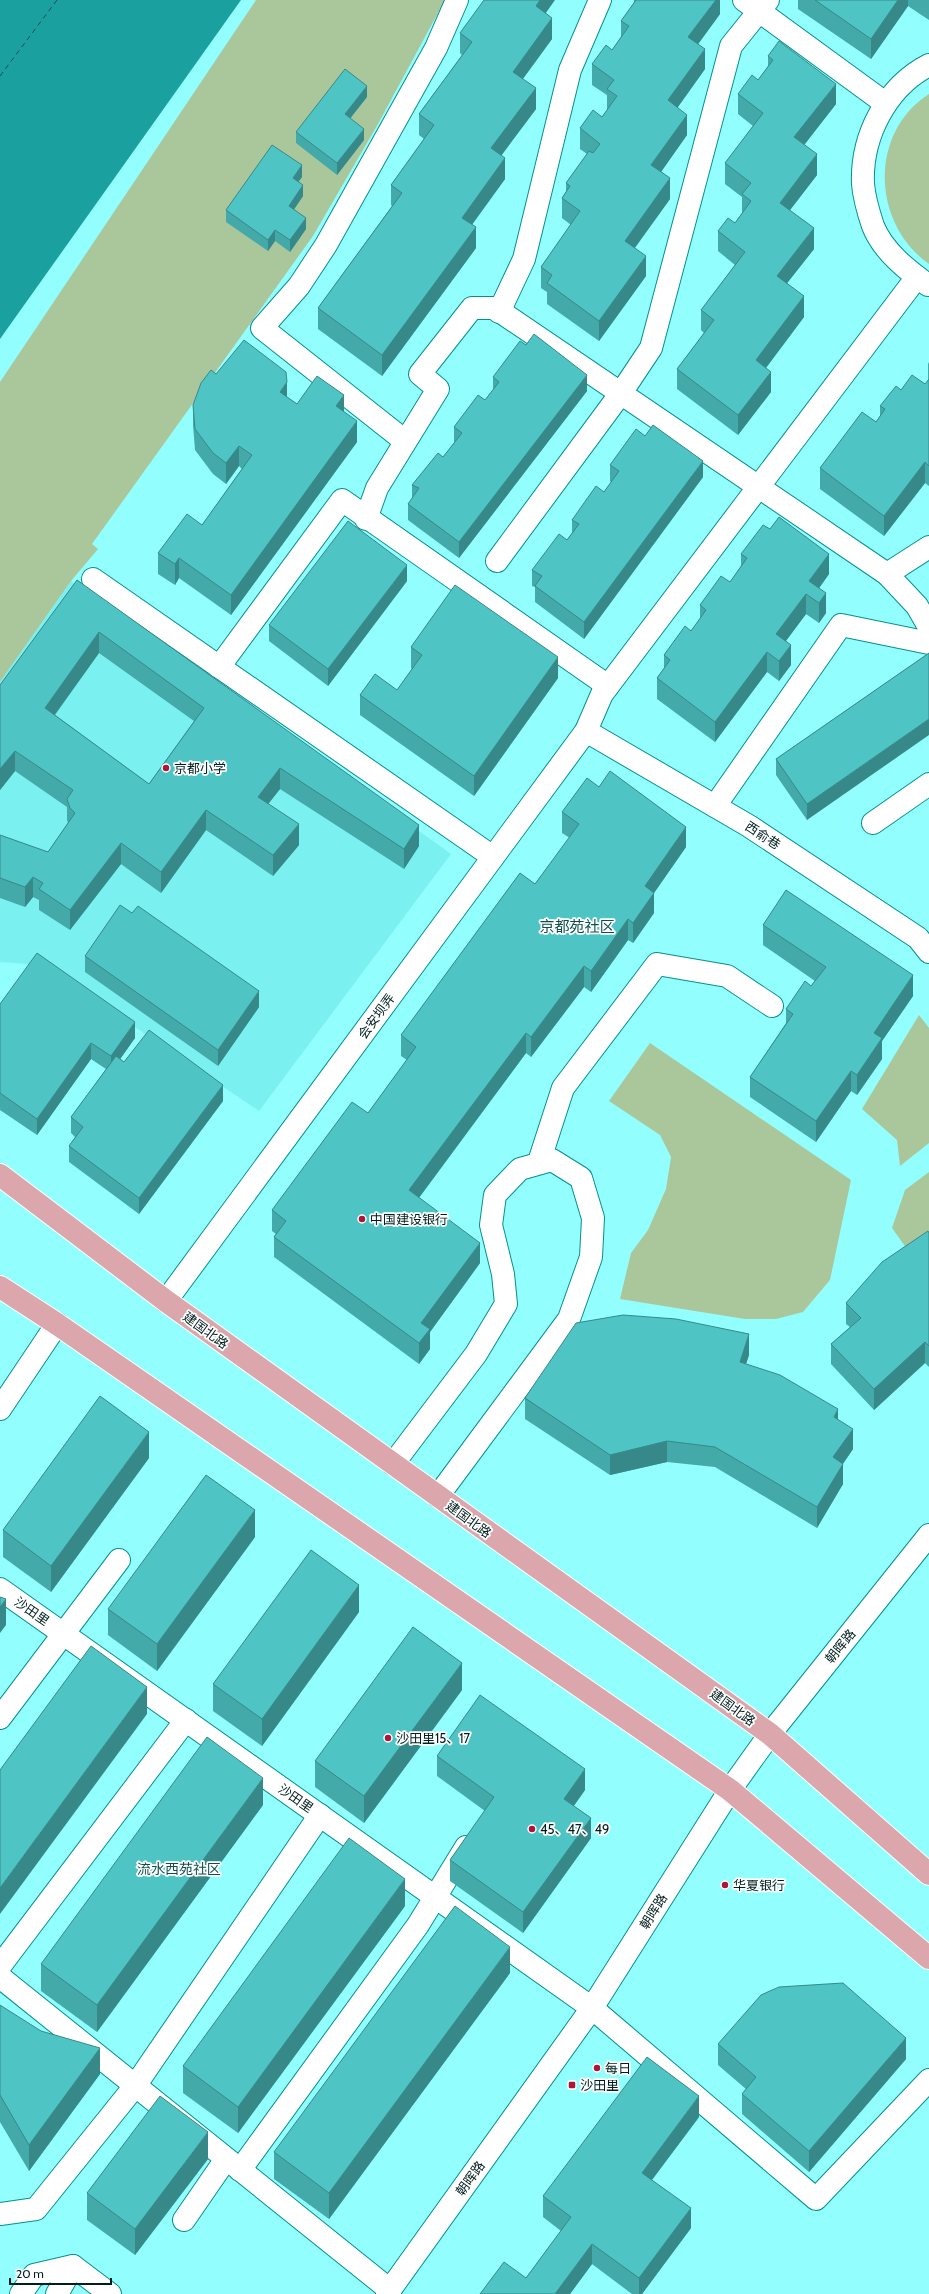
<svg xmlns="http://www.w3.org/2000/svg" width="929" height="2294" viewBox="0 0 929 2294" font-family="Cabin,'Noto Sans SC',sans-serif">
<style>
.built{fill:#7bf0f0}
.green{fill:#aac79c}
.water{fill:#1ba0a0}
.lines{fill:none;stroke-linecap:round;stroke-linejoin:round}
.ferry{stroke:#1c4f4f;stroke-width:1;stroke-dasharray:5 4;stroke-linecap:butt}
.minor-casing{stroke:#068f90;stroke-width:24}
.major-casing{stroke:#fff;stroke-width:24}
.minor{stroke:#fff;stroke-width:22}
.major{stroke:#dba7ac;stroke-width:22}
.wall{fill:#43a9a9;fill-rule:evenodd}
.shaded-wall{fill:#378989}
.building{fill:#4ec4c4;stroke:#378989;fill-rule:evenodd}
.poi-dot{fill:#ac163b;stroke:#fff;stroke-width:1.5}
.labels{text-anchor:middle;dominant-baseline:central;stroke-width:3.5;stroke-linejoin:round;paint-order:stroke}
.poi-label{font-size:13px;fill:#001e1e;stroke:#fff;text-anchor:start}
.street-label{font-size:13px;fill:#001e1e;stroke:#fff}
.neighbourhood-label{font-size:14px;fill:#0f4e4e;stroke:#fff}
.quarter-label{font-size:15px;fill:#0f4e4e;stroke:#fff}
</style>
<rect width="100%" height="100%" fill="#93fefe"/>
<!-- built -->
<polygon class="built" points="71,581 451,854 259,1111 43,965 0,962 0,682"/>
<!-- green -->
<g class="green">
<polygon points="256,0 445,0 378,124 313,236 92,544 98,549 71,581 0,682 0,382"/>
<path d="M929,94v170c-57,-40 -61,-131 0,-170z"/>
<polygon points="919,1015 929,1028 929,1143 900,1166 897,1140 862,1109"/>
<polygon points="650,1043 851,1180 830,1280 803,1312 776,1319 745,1319 620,1299 631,1253 648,1230 666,1189 671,1157 660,1135 609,1101"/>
<polygon points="929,1172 929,1243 912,1256 892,1228 905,1190"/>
</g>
<!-- water -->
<polygon class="water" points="0,0 241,0 0,339"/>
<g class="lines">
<!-- ferry -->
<polyline class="ferry" points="0,76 57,0"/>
<defs>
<g id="minor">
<polyline points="744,0 885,103"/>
<path d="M928,285c-21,-15 -45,-34 -55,-59 -4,-12 -9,-30 -10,-42 -2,-47 23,-97 66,-119"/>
<polyline points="499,312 524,259 570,70 600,0"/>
<polyline points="405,441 262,328 299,286 326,245 436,48 457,0"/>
<polyline points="366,519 377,488 438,389 420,374 472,308 495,308 887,574 917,606 929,627"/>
<polyline points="497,561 621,393 651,348 731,46 768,0"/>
<polyline points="887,574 929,547"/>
<polyline points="93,579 493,857"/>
<polyline points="219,667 342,500 608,686"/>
<polyline points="586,731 749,826 918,938 929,952"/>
<polyline points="715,806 841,625 929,643"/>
<polyline points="873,823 929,784"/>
<polyline points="539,1162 563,1088 657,964 727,976 772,1006"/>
<polyline points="166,1301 586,731 602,694 917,277"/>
<polyline points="0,1409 57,1324"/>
<polyline points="393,1464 476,1354 506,1304 503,1274 491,1225 495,1195 520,1169 552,1160 581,1178 593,1218 591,1257 569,1319 438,1496"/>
<polyline points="0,1589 592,2008 816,2199 929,2080"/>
<polyline points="0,1718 119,1560"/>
<polyline points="0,1966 186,1720"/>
<polyline points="0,1977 390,2290"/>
<polyline points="240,2170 418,1925 466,1847"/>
<polyline points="0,2214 36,2209 135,2086 320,1815"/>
<polyline points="184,2220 226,2159"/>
<polyline points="21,2294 34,2275 73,2266 110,2294"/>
<polyline points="57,2294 73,2266"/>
<polyline points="387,2294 592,2008 730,1790 770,1734 929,1535"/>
</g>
<g id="major">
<polyline points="0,1175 166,1301 770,1734 929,1874"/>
<polyline points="0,1287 57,1324 730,1790 929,1958"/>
</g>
</defs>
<!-- minor casing -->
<use href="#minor" class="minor-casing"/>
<!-- major casing -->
<use href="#major" class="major-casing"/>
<!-- minor -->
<use href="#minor" class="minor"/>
<!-- major -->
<use href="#major" class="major"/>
</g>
<!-- wall -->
<g class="wall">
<polygon points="634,0 720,0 720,14 698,44 705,69 677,108 687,135 661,172 670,199 635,248 646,276 599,341 547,304 547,292 541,288 541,267 571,225 562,218 562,198 566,192 566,183 587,154 580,149 580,128 602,117 607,110 607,95 592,85 592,64 612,50 621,37 621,21 634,3"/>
<polygon points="798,0 929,0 929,20 908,6 871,59 798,9"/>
<polygon points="545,13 552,39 523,79 536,109 501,156 505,179 472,225 476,248 382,376 318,329 318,308 392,206 391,205 391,185 424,139 419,135 419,114 462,55 460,53 460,33"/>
<polygon points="768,56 836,104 804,145 817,175 790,210 814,249 787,283 804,317 766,368 771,392 738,435 677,389 677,369 704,333 701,330 701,310 735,265 718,251 718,231 735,223 742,213 742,197 725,184 725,163 753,126 738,114 738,94 758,80 768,66"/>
<polygon points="367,97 350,118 364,140 337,175 296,143 296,132"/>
<polygon points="302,177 299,181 303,196 294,209 306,229 290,252 275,241 268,251 226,222 226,210"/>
<polygon points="929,362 929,486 925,483 884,536 820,489 820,468 876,422 880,416 880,406 901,390 925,384 928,380 928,364"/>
<polygon points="216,374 287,397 297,404 344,412 357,442 231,615 179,578 175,585 158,574 158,553 202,525 242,469 239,466 226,484 213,474 195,450 193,425 193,405"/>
<polygon points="493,377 587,391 459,558 408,520 408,504 412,499 412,485 443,457 454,443 454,427 485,400 493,390"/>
<polygon points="610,465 703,477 584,639 535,602 535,587 532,586 532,570 567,540 572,533 572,520 604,492 611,482 610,481"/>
<polygon points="741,554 829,574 819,588 826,613 819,623 806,614 786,641 791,665 779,681 767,672 715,742 657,699 657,678 664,669 664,655 691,631 700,619 700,605 730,582 741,566"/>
<path d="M77,580l342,266 -15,23 -124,-80 -12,15 31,41 -26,31 -67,-46 -45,63 -40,-29 -51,66 -31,-20v-10l-6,-3 -8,10 -25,-9v-63l48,17 20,-29 -1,-3v-13l-52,-36 -15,19v-105zM99,653l95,68 -45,63 -94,-69z"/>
<polygon points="407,581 328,686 269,641 269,625"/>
<polygon points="411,647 558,678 474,796 360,715 360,695 397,690 412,669 411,668"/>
<polygon points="929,653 807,820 776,775 776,759"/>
<polygon points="599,787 686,847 654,893 654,913 633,943 628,940 591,992 584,987 531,1057 526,1053 419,1198 480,1263 430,1332 430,1349 419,1364 274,1257 274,1237 276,1234 272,1231 272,1210 368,1113 407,1060 401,1056 401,1035 535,884 570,838 562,833 562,812"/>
<polygon points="132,913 259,1007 218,1066 85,972 85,956"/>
<polygon points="763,925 913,996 882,1041 882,1059 857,1095 851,1091 816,1142 750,1097 750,1077 786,1023 786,1009 811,986 815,981 763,945"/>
<polygon points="0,1004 135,1038 120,1059 124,1062 223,1101 139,1214 69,1162 69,1146 75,1137 71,1133 71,1117 106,1069 91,1059 37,1135 0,1110"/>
<polygon points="929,1233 929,1367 925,1363 874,1410 831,1364 831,1344 850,1327 846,1324 846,1303"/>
<polygon points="749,1355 746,1364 838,1420 853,1449 843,1464 843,1484 817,1528 715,1467 667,1462 610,1475 525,1419 525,1398"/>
<polygon points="149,1458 51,1592 3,1557 3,1530"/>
<polygon points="255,1537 157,1671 108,1635 108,1609"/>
<polygon points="359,1612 262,1746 213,1711 213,1684"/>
<polygon points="462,1690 364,1823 315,1787 315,1761"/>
<polygon points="437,1756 585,1790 574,1806 591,1838 523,1933 450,1881 450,1860 485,1811 437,1776"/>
<polygon points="263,1805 97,2032 41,1991 41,1964"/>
<polygon points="405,1906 238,2133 183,2093 183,2066"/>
<polygon points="510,1973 329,2219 274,2179 274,2152"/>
<polygon points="0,2005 100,2074 29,2171 0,2122"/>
<polygon points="718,2044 906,2059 809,2172 742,2114 742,2094 746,2089 718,2065"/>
<polygon points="699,2117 652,2180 691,2228 642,2294 632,2294 592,2264 570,2294 480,2294 526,2278 561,2231 543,2217 543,2196"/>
<polygon points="208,2159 135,2255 87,2220 87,2193"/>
</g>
<!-- shaded-wall -->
<g class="shaded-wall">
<polygon points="540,0 555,0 536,27 536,6"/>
<polygon points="716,0 720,0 720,14 688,58 688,37"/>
<polygon points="898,0 908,0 908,6 871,59 871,39"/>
<polygon points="552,18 552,39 513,92 513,72"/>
<polygon points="705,49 705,69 668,121 668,100"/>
<polygon points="836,84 836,104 794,158 794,137"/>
<polygon points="367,86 367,97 345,125 345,114"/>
<polygon points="536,88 536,109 491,169 491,148"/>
<polygon points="687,115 687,135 651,186 651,165"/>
<polygon points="364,129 364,140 337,175 337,163"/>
<polygon points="817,154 817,175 780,223 780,203"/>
<polygon points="505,158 505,179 462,238 462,218"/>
<polygon points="302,165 302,177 293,189 293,178"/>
<polygon points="670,178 670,199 625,261 625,241"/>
<polygon points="303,185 303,196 289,217 289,206"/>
<polygon points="306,218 306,229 290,252 290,240"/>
<polygon points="476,227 476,248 382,376 382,355"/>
<polygon points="814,228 814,249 777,296 777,276"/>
<polygon points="275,230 275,241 268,251 268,240"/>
<polygon points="646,256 646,276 599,341 599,321"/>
<polygon points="804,296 804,317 756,381 756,360"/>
<polygon points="771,372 771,392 738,435 738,415"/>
<polygon points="587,375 587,391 459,558 459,542"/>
<polygon points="287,382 287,402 280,392"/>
<polygon points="344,395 344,415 336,406"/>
<polygon points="357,421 357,442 231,615 231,595"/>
<polygon points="239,446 239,466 226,484 226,463"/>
<polygon points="703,461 703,477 584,639 584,622"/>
<polygon points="925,462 925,483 884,536 884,516"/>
<polygon points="829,554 829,574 812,598 809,581"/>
<polygon points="179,558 179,578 175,585 175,564"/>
<polygon points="407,565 407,581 328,686 328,669"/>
<polygon points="826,593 826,613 819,623 819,603"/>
<polygon points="806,594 806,614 776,654 776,634"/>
<polygon points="99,632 99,653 45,728 45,708"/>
<polygon points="791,645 791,665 779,681 779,661"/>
<polygon points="767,652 767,672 715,742 715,722"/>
<polygon points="558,657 558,678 474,796 474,776"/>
<polygon points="929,719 929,735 807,820 807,804"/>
<polygon points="15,751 15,771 0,790 0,769"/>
<polygon points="280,768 280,789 258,817 258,797"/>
<polygon points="206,810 206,830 161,893 161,872"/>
<polygon points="299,824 299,845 273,876 273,855"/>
<polygon points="419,825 419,846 404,869 404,849"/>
<polygon points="686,827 686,847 654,893 654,913 633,943 633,923 645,886"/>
<polygon points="121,843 121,864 70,930 70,910"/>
<polygon points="33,877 33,897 25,907 25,887"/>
<polygon points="628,919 628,940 591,992 591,971"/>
<polygon points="584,966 584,987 531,1057 531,1037"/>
<polygon points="913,975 913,996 882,1041 882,1059 857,1095 857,1075 874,1033"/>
<polygon points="259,991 259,1007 218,1066 218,1050"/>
<polygon points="135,1022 135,1038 111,1072 111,1056"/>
<polygon points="526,1033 526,1053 409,1211 409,1190"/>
<polygon points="91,1043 91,1059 37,1135 37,1119"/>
<polygon points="851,1071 851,1091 816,1142 816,1121"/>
<polygon points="223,1085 223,1101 139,1214 139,1198"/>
<polygon points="480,1243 480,1263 430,1332 430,1349 419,1364 419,1343 421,1323"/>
<polygon points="749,1334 749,1355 740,1382 740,1362"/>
<polygon points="925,1342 925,1363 874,1410 874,1389"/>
<polygon points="838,1409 838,1430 834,1417"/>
<polygon points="853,1429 853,1449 833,1478 833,1457"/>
<polygon points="149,1432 149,1458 51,1592 51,1566"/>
<polygon points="667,1441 667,1462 610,1475 610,1455"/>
<polygon points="843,1464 843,1484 817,1528 817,1507"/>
<polygon points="255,1510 255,1537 157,1671 157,1644"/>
<polygon points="359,1585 359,1612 262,1746 262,1719"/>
<polygon points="6,1599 6,1625 0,1633 0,1607"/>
<polygon points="462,1663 462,1690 364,1823 364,1796"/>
<polygon points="147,1687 147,1714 0,1914 0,1888"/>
<polygon points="585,1769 585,1790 564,1819 564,1799"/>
<polygon points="263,1778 263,1805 97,2032 97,2005"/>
<polygon points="591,1818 591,1838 523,1933 523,1912"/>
<polygon points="405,1879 405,1906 238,2133 238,2107"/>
<polygon points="510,1947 510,1973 329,2219 329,2193"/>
<polygon points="906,2038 906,2059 809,2172 809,2151"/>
<polygon points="100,2048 100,2074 29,2171 29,2145"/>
<polygon points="699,2096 699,2117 642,2193 642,2173"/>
<polygon points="208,2132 208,2159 135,2255 135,2229"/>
<polygon points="691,2208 691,2228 642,2294 639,2294 639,2278"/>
<polygon points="592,2244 592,2264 570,2294 555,2294"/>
</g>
<!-- building -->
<g class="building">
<polygon points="484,0 540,0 536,6 552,18 513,72 536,88 491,148 505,158 462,218 476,227 382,355 318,308 402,193 391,185 434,125 419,114 472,42 460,33"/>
<polygon points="636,0 716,0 688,37 705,49 668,100 687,115 651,165 670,178 625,241 646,256 599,321 547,283 552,275 541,267 580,211 562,198 570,186 566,183 589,151 593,153 600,144 580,128 593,110 602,117 617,96 607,89 614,80 592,64 606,45 612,50 629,26 621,21"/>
<polygon points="815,0 898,0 871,39"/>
<polygon points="779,41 836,84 794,137 817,154 780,203 814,228 777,276 804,296 756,360 771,372 738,415 677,369 714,320 701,310 745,252 718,231 728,218 735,223 751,201 742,194 751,183 725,163 763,113 738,94 752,75 758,80 773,60 768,56"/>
<polygon points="345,69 367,86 345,114 364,129 337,163 296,132"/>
<polygon points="272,145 302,165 293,178 303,185 289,206 306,218 290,240 275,230 268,240 226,210"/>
<polygon points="534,334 587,375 459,542 408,504 419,488 412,485 438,453 443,457 462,433 454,427 478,395 485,400 499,382 493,377 520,341 526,345"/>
<polygon points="244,340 286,372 287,382 280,392 297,404 317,376 344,395 336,406 357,421 231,595 179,558 175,564 158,553 187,514 202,525 252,455 239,446 226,463 213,453 195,429 193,405 201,383 211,370 216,374"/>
<polygon points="912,375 925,384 929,379 929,466 925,462 884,516 820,468 862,412 876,422 885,409 880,406 896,386 901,390"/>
<polygon points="653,425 703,461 584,622 535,586 542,576 532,570 559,534 567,540 579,524 572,520 596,486 604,492 619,471 610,465 636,429 645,436"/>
<polygon points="779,517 829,554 809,581 826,593 819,603 806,594 776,634 791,645 779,661 767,652 715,722 657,678 670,660 664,655 685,626 691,631 706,610 700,605 721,576 730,582 747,558 741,554 763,525 770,529"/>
<polygon points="348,521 407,565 328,669 269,625"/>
<path d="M77,580l342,245 -15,24 -124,-81 -22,29 41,27 -26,31 -67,-45 -45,62 -40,-29 -51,67 -31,-21 4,-6 -10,-6 -8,10 -25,-9v-43l48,17 27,-39 -5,-5 -3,-9 6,-9 -58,-39 -15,18v-84zM99,632l105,76 -55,76 -104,-76z"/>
<polygon points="455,585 558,657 474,776 360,695 375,674 397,690 422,655 411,647"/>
<polygon points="929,653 929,719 807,804 776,759"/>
<polygon points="610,771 686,827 645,886 654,893 633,923 628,919 591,971 584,966 531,1037 526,1033 409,1190 480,1243 421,1323 430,1329 419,1343 274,1237 286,1221 272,1210 352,1102 368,1113 416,1047 401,1035 520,873 535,884 579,824 562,812 587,778 599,787"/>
<polygon points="786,890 913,975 874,1033 882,1038 857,1075 851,1071 816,1121 750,1077 793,1014 786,1009 805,981 811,986 826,967 763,925"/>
<polygon points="120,905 132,913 138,906 259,991 218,1050 85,956"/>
<polygon points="37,953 135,1022 111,1056 91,1043 37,1119 0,1093 0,1004"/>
<polygon points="149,1030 223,1085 139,1198 69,1146 83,1127 71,1117 116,1056 124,1062"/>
<polygon points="928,1231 929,1233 929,1346 925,1342 874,1389 831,1344 861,1318 846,1303 882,1262"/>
<polygon points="623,1315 676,1319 749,1334 740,1362 780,1375 838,1409 834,1417 853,1429 833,1457 843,1464 817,1507 715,1447 667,1441 610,1455 525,1398 576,1323"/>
<polygon points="100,1396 149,1432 51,1566 3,1530"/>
<polygon points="206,1475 255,1510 157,1644 108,1609"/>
<polygon points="311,1550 359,1585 262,1719 213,1684"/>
<polygon points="0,1597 6,1599 0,1607"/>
<polygon points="413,1627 462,1663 364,1796 315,1761"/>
<polygon points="91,1646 147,1687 0,1888 0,1770"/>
<polygon points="480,1695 585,1769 564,1799 591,1818 523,1912 450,1860 494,1797 437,1756"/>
<polygon points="207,1737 263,1778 97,2005 41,1964"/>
<polygon points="349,1838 405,1879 238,2107 183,2066"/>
<polygon points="455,1906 510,1947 329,2193 274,2152"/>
<polygon points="843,1983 906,2038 809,2151 742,2094 756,2077 718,2044 761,1995 779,1987"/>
<polygon points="0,2005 41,2031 100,2048 29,2145 0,2095"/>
<polygon points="647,2057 699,2096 642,2173 691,2208 639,2278 592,2244 555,2294 480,2294 504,2262 526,2278 571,2217 543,2196"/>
<polygon points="160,2096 208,2132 135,2229 87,2193"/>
</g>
<!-- markers -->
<g class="poi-dot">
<circle cx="166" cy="768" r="4"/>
<circle cx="362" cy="1219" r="4"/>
<circle cx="388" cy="1738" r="4"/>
<circle cx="532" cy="1829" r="4"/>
<circle cx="725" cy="1885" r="4"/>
<circle cx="597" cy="2068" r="4"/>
<rect x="568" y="2081" width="8" height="8" rx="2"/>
</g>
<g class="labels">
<!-- poi labels -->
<g class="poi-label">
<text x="174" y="768">京都小学</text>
<text x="370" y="1219">中国建设银行</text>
<text x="396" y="1738">沙田里15、17</text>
<text x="540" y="1829">45、47、49</text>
<text x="733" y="1885">华夏银行</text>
<text x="605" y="2068">每日</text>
<text x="580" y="2085">沙田里</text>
</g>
<!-- street labels -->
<g class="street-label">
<text transform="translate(763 835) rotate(33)">西俞巷</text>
<text transform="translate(376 1016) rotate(-54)">会安坝弄</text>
<text transform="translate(206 1330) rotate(36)">建国北路</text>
<text transform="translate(469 1519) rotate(36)">建国北路</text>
<text transform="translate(32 1611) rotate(35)">沙田里</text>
<text transform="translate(840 1646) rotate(-51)">朝晖路</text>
<text transform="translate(733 1707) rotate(36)">建国北路</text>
<text transform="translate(296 1798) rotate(35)">沙田里</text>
<text transform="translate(653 1911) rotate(-58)">朝晖路</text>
<text transform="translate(470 2178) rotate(-54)">朝晖路</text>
</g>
<!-- neighbourhood labels -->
<g class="neighbourhood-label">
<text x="179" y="1869">流水西苑社区</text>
</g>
<!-- quarter labels -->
<g class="quarter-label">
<text x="577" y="927">京都苑社区</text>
</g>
</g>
<!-- scale -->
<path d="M10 2278v6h101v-6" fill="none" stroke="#001e1e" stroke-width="2"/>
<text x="16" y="2278" font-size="12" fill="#001e1e" stroke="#ffffff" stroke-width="3" paint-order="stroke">20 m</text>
</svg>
